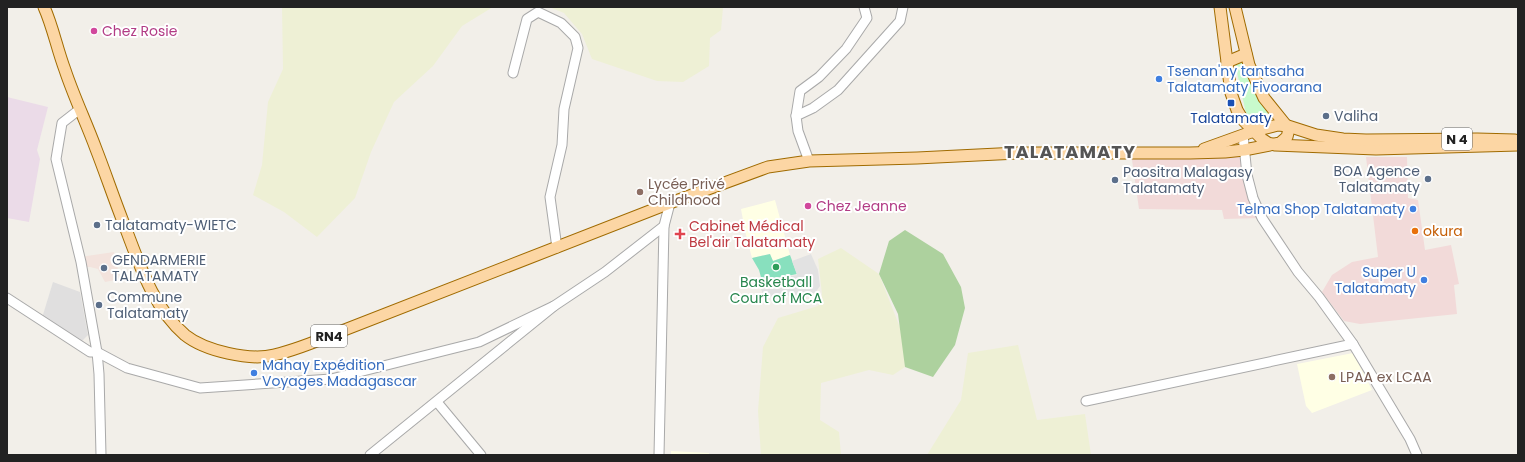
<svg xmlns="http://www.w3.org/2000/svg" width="1525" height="462" viewBox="0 0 1525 462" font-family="Poppins,sans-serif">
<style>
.residential{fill:#e0dfdf}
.commercial{fill:#f2dad9}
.industrial{fill:#ebdbe8}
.education{fill:#ffffe5}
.military{fill:#f3e3dd}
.farmland{fill:#eef0d5}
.forest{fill:#add19e}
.park{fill:#c8facc}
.pitch{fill:#88e0be}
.parking{fill:#e2e2e2}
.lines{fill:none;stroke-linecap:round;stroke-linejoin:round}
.minor-casing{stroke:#a9a9a9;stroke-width:11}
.major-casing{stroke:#a06b00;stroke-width:13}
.minor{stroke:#fff;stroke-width:9}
.major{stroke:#fcd6a4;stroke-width:11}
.hotel-dot{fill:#d1479c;stroke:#fff;stroke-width:1.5}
.shop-dot{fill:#3f7fe0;stroke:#fff;stroke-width:1.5}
.transit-dot{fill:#1a4fb4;stroke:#fff;stroke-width:1.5}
.service-dot{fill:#5c6f8a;stroke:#fff;stroke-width:1.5}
.education-dot{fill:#8d6e63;stroke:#fff;stroke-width:1.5}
.food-dot{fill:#e8710a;stroke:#fff;stroke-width:1.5}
.health-dot{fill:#e0444e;stroke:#fff;stroke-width:1.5}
.leisure-dot{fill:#2e9e5b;stroke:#fff;stroke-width:1.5}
.labels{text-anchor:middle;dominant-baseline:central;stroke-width:4;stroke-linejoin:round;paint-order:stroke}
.shield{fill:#fff;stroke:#646464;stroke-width:1}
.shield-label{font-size:13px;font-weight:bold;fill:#222}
.hotel-label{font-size:14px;fill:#b23c85;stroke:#fff;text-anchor:start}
.shop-label{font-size:14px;fill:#366cbe;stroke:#fff;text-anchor:start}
.service-label{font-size:14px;fill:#4e5e75;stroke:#fff;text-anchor:start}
.transit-label{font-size:14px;fill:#164399;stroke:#fff}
.education-label{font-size:14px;fill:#785e54;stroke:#fff;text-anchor:start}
.health-label{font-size:14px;fill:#be3a42;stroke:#fff;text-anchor:start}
.food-label{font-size:14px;fill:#c56008;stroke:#fff;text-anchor:start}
.leisure-label{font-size:14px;fill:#27864d;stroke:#fff}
.district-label{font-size:18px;font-weight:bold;letter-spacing:1px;fill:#555;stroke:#fff}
</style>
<rect width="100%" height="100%" fill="#f2efe9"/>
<!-- residential -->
<polygon class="residential" points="53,282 80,292 88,335 82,341 79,342 42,318"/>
<!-- commercial -->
<g class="commercial">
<polygon points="1244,150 1262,218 1224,219 1222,210 1139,209 1131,153"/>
<polygon points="1366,157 1407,157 1408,198 1418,200 1425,250 1451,245 1459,284 1454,285 1457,314 1360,324 1344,321 1322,292 1332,275 1352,262 1378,257"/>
</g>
<!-- industrial -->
<polygon class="industrial" points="7,97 48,107 37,150 40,159 29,222 7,218"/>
<!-- education -->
<g class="education">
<polygon points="775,200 790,255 773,261 770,254 752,258 745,231 741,209"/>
<polygon points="1353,353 1372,390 1312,413 1306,406 1297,364"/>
<polygon points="671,451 709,453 709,455 671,455"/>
</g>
<!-- military -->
<polygon class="military" points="114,252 120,279 105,282 98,269 90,267 82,267 80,257"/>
<!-- farmland -->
<g class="farmland">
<polygon points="282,7 493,7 462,26 433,66 394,102 371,152 355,198 317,237 284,212 253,195 262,165 268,102 283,69"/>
<polygon points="549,7 723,7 721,30 710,38 709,66 683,82 657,81 592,59 582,34 564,13"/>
<polygon points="841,248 879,274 904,338 905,367 893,375 869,370 821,383 820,420 839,432 841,455 761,455 758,411 763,347 778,318 818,306 822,294 818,259"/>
<polygon points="1018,345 1037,420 1085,414 1091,455 927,455 961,400 968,353"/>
</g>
<!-- forest -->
<polygon class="forest" points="905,230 943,254 961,287 965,308 955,345 933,377 905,367 898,314 879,274 889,241"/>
<!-- park -->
<polygon class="park" points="1248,60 1271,113 1247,118 1235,63"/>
<!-- pitch -->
<polygon class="pitch" points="770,254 773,261 790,255 797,274 762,281 759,270 752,258"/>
<!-- parking -->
<polygon class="parking" points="811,254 818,270 820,286 815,293 804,295 764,297 758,281 797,275 792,261"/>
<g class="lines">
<defs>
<g id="minor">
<polyline points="513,73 527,19 538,12 561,23 575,37 578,48 564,109 562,145 550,197 557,248"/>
<polyline points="796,116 800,91 819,77 846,49 867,18 864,7"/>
<polyline points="1243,135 1247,175 1253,198 1262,218 1298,272 1319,297 1353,344 1410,439 1417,455"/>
<polyline points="809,161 798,131 796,116 813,108 838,90 900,21 903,7"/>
<polyline points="7,298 90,352 97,352 81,262 56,159 62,123 80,109"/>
<polyline points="97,352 127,368 200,388 331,379 479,342 554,306"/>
<polyline points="97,352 99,374 101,455"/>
<polyline points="1086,401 1353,344"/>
<polyline points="437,402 481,455"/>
<polyline points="370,455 554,306 605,272 664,226 670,203"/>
<polyline points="659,455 664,226"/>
</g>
<g id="major">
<path d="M44,7c9,20 13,42 21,63 9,27 21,52 31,79 9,23 17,47 26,70 16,40 29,87 63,116 20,16 65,26 89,20 21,-5 41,-13 60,-21l336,-131 98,-36 41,-6 108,-3 101,-5h172l35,-1 19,-2 36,-7 7,-6 2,-8 -25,-31 -15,-33 -14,-58"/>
<polyline points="1220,7 1231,93 1237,110 1243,120 1262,139 1268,143 1275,145 1376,149 1518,145"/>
<polyline points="1227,62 1246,54"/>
<polyline points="1204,149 1254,131 1278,125 1288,126 1316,135 1343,139 1366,140 1477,139 1515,140"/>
</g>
</defs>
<!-- minor casing -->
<use href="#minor" class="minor-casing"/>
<!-- major casing -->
<use href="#major" class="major-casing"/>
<!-- minor -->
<use href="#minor" class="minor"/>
<!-- major -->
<use href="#major" class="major"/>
</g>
<!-- markers -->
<g class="hotel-dot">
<circle cx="94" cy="31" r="4"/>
<circle cx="808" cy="206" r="4"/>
</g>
<g class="shop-dot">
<circle cx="1159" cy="79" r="4"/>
<circle cx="1413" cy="209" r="4"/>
<circle cx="1424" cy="280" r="4"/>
<circle cx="254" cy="373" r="4"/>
</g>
<rect class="transit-dot" x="1227" y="99" width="8" height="8" rx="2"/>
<g class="service-dot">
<circle cx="1326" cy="116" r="4"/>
<circle cx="1428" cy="179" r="4"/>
<circle cx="1115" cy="180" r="4"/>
<circle cx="97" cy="225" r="4"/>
<circle cx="104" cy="268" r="4"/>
<circle cx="99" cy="305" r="4"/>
</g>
<g class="education-dot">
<circle cx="640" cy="192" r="4"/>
<circle cx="1332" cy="377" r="4"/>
</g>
<circle class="food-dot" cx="1415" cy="231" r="4"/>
<path class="health-dot" d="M678 228h4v4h4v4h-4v4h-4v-4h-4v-4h4z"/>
<circle class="leisure-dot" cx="776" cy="267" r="4"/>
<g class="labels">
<!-- shield labels -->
<g class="shield">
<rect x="1442" y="128" width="30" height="22" rx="3"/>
<rect x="311" y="325" width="36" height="22" rx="3"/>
</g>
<g class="shield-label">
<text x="1457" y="139">N 4</text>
<text x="329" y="336">RN4</text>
</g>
<!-- hotel labels -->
<g class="hotel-label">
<text x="102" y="31">Chez Rosie</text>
<text x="816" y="206">Chez Jeanne</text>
</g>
<!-- shop labels -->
<g class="shop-label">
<text x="1167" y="71">Tsenan'ny tantsaha<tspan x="1167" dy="16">Talatamaty Fivoarana</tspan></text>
<text x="1405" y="209" text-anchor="end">Telma Shop Talatamaty</text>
<text x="1416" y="272" text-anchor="end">Super U<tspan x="1416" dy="16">Talatamaty</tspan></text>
<text x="262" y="365">Mahay Expédition<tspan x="262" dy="16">Voyages Madagascar</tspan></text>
</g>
<!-- service labels -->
<g class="service-label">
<text x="1334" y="116">Valiha</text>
<text x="1420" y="171" text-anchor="end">BOA Agence<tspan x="1420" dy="16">Talatamaty</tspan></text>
<text x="1123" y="172">Paositra Malagasy<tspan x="1123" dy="16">Talatamaty</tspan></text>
<text x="105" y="225">Talatamaty-WIETC</text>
<text x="112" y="260">GENDARMERIE<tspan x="112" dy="16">TALATAMATY</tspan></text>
<text x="107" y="297">Commune<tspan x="107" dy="16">Talatamaty</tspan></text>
</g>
<!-- transit labels -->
<g class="transit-label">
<text x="1231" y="118">Talatamaty</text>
</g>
<!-- education labels -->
<g class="education-label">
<text x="648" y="184">Lycée Privé<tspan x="648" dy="16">Childhood</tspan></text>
<text x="1340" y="377">LPAA ex LCAA</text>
</g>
<!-- health labels -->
<g class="health-label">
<text x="689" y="226">Cabinet Médical<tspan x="689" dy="16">Bel'air Talatamaty</tspan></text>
</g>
<!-- food labels -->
<g class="food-label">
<text x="1423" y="231">okura</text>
</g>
<!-- leisure labels -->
<g class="leisure-label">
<text x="776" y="282">Basketball<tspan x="776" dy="16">Court of MCA</tspan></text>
</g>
<!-- district labels -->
<g class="district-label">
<text x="1070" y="151">TALATAMATY</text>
</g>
</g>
<!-- border -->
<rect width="1525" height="462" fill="none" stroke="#222222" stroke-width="16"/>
</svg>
